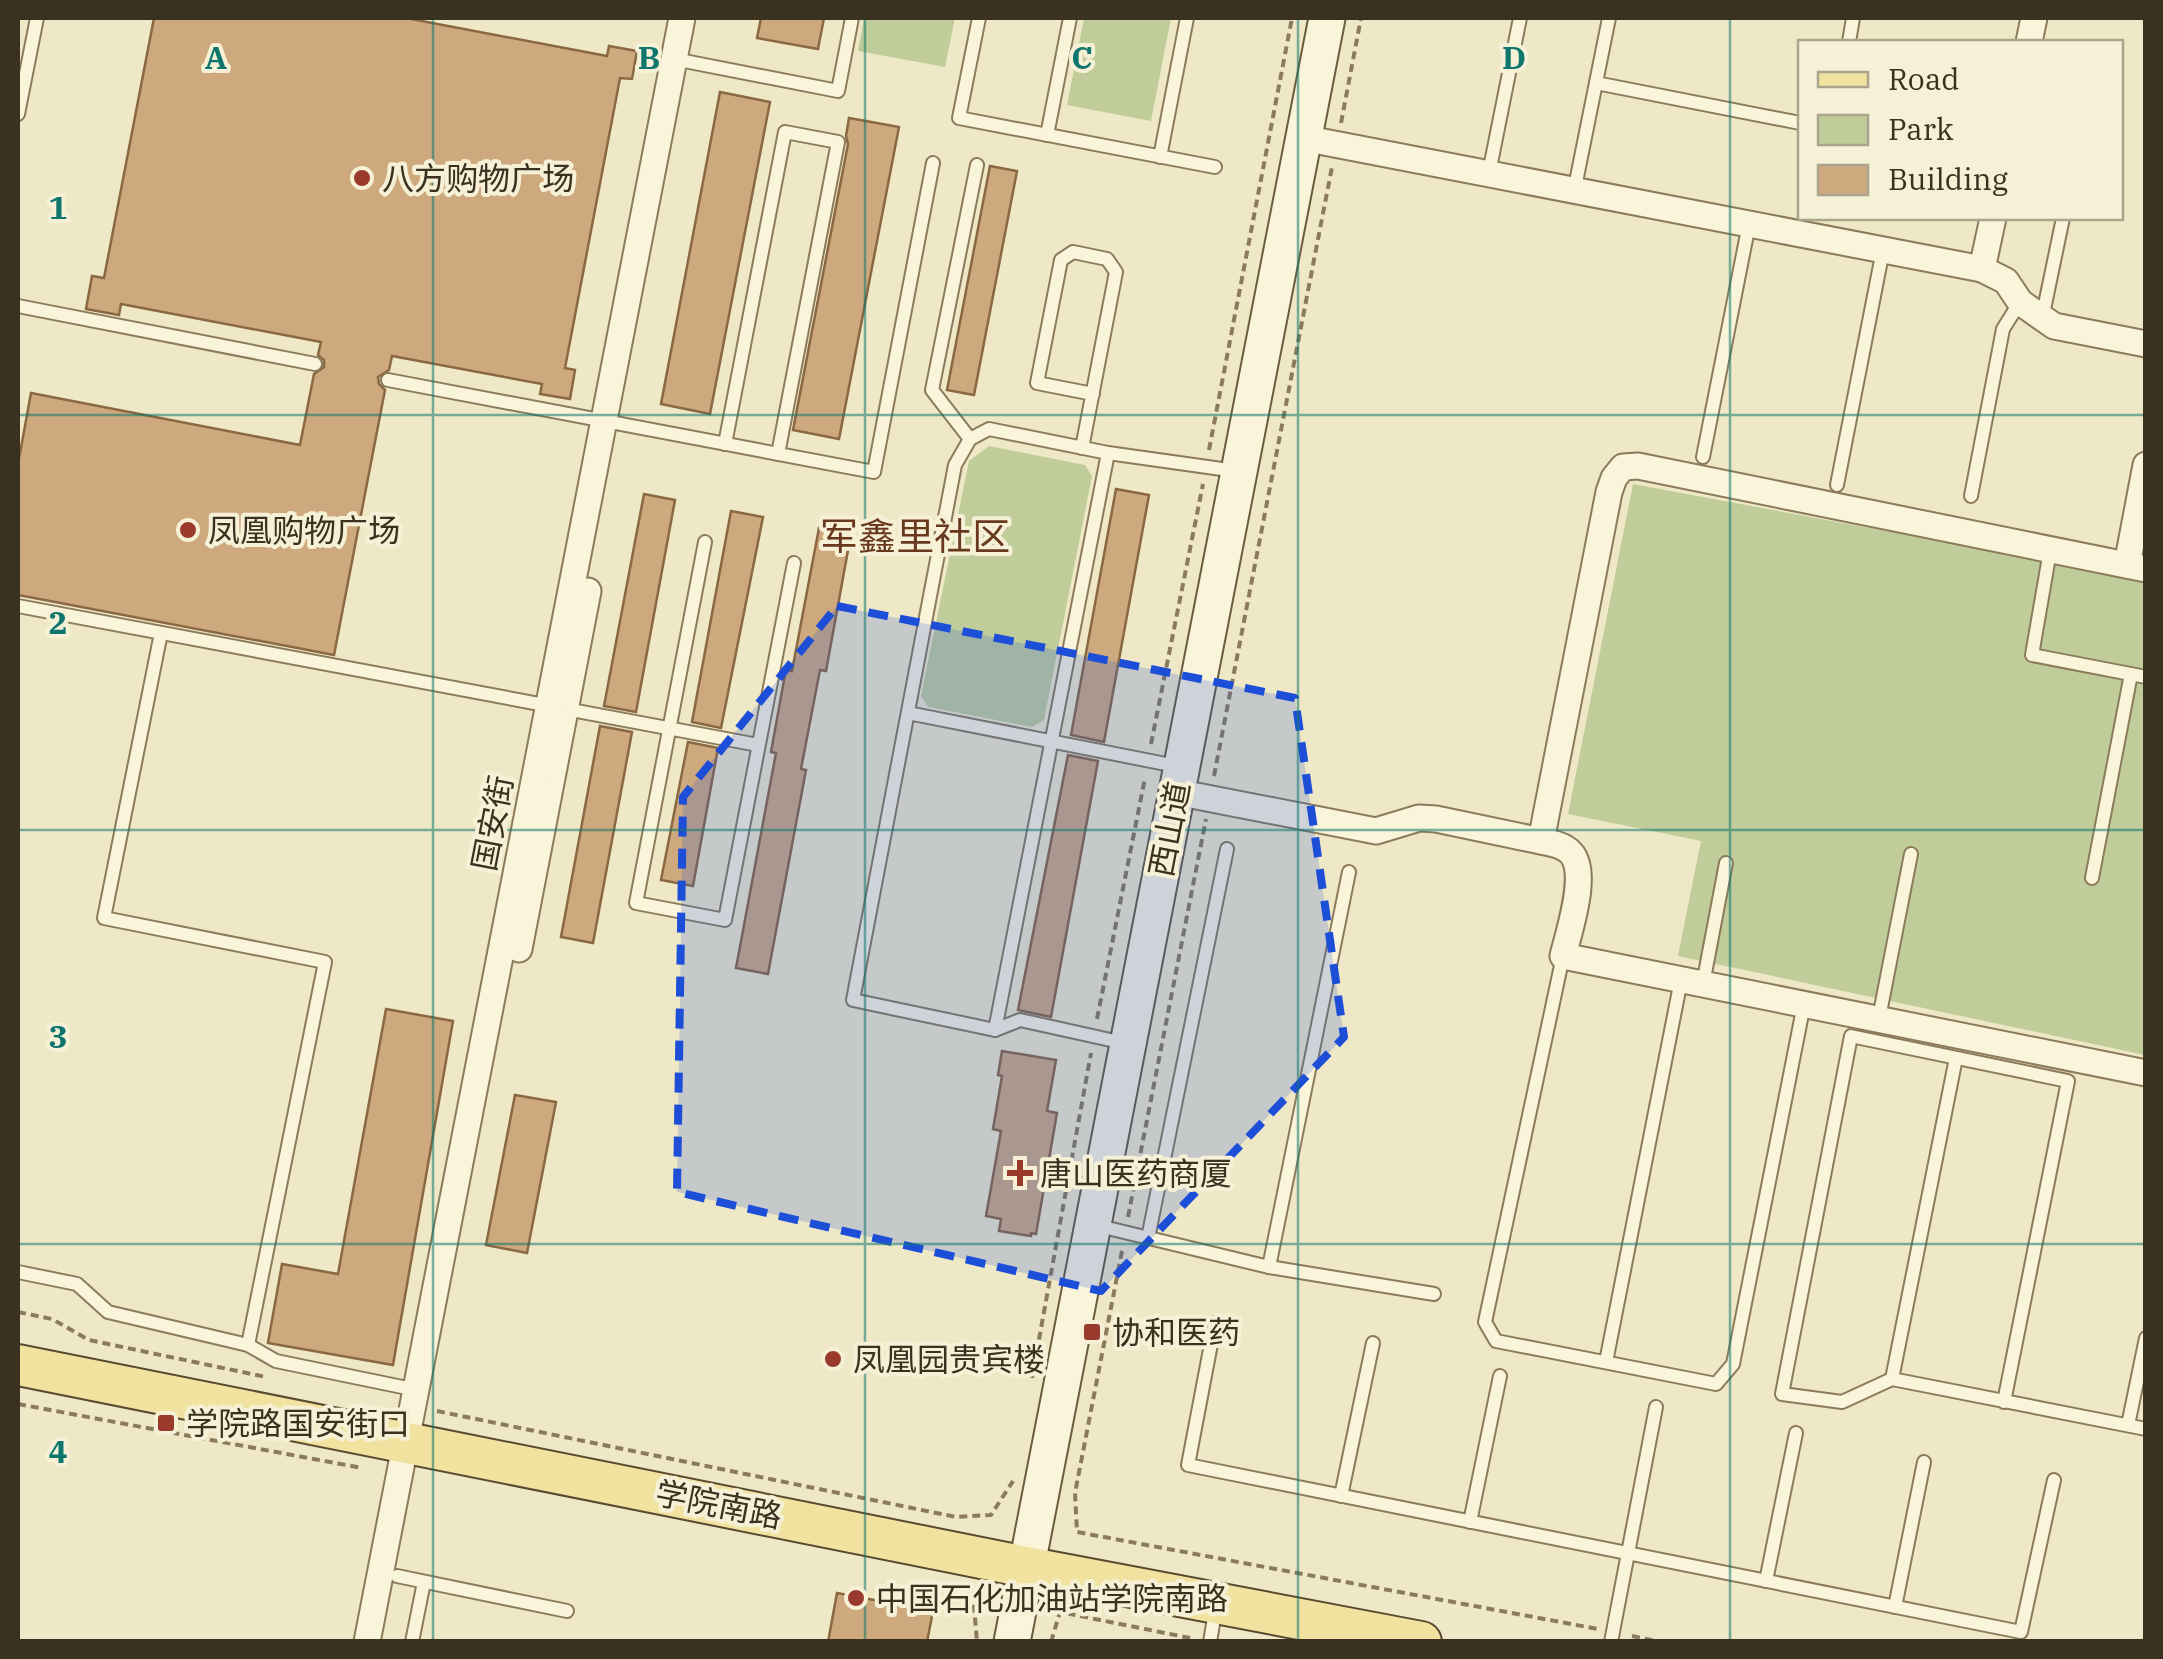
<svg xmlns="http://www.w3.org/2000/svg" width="2163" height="1659" viewBox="0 0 2163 1659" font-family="'IBM Plex Serif','Noto Sans SC',serif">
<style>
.green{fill:#c0cd9a}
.building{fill:#cda97d;stroke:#8a6842;stroke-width:2.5}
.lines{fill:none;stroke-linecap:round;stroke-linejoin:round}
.lane-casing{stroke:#8b7b5c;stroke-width:16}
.street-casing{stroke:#8b7b5c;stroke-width:29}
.secondary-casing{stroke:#6c5c3f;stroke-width:39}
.primary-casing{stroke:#584930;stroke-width:44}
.path{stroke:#8b7b5c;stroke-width:4;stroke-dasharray:8 5;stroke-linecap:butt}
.lane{stroke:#f9f4da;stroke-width:12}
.street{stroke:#f9f4da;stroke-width:25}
.secondary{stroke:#f9f4da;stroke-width:35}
.primary{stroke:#f1e39f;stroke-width:40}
.marked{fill:#1d4ed8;fill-opacity:0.2;stroke:#1d4ed8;stroke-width:8;stroke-dasharray:20 12;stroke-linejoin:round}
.grid{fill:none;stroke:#0f766e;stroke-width:2.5;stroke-opacity:0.55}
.poi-dot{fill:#9a3a2c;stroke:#f6f1d6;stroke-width:4}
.labels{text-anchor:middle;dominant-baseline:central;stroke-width:8;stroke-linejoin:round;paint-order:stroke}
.poi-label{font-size:32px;fill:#3b3120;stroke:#f6f1d6;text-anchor:start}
.street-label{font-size:32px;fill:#3b3120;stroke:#f6f1d6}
.quarter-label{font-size:38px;fill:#68381f;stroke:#f6f1d6}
.grid-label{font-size:32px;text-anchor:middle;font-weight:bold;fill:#0f766e;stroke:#f6f1d6;stroke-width:8;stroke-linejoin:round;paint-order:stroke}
</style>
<rect width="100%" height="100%" fill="#efe8c7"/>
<!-- green -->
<g class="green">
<polygon points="864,18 955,18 945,67 858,51"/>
<polygon points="1084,18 1171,18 1151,121 1067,105"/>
<polygon points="989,446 1085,465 1092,476 1044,720 1032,727 928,707 921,696 969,461"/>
<polygon points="1633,484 2145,579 2145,1055 1678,956 1701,841 1568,814"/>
</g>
<!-- building -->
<g class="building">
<polygon points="154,18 406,18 607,56 609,46 637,51 632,79 620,78 565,368 575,370 570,399 540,394 542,384 392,356 389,370 378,377 379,384 385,390 334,655 18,595 18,464 31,393 300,445 314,374 324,367 324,360 318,355 321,342 121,304 119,315 86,309 92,276 104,278"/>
<polygon points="761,18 824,18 818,49 757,38"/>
<polygon points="720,92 770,102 710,414 661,404"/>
<polygon points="849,118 899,127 839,439 793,430 848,144 846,136"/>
<polygon points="990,166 1017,171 974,395 947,390"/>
<polygon points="1116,489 1149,495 1104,742 1071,735"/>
<polygon points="644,494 675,500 636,712 604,706"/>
<polygon points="731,511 763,517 721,728 692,722"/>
<polygon points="819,528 851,534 826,671 820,670 801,769 806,770 768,974 736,968 776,753 771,752 786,669 792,671"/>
<polygon points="600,726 632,732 593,943 561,937"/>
<polygon points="688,742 718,748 693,886 661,880"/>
<polygon points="1068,755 1098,761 1051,1017 1018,1010"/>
<polygon points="386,1009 453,1021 393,1365 268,1343 282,1264 338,1274"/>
<polygon points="1002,1051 1056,1060 1047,1111 1057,1113 1036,1234 1031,1233 1031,1236 999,1231 1001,1219 986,1216 1001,1131 993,1129 1002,1076 998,1075"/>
<polygon points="515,1095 556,1102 527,1253 486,1245"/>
<polygon points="837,1593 933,1611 927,1642 828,1642"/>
</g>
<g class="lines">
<defs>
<g id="lane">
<polyline points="979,18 959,118 1215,167"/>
<polyline points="1849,42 1853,18"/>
<polyline points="674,59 838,91 852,18"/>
<polyline points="1596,83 1800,123"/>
<polyline points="18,114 37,18"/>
<polyline points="1047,135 1070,18"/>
<polyline points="1160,157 1187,18"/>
<polyline points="1489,173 1520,18"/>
<polyline points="1574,192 1609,18"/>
<polyline points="18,306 315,364"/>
<polyline points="2042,319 2063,218"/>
<polyline points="388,380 874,472 933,163"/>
<polyline points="970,439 932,390 977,165"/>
<polyline points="725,444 785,132 838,142 778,454"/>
<polyline points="1082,448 1116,272 1107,259 1073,252 1061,260 1037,383 1093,394"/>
<polyline points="1703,457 1749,224"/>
<polyline points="1837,485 1883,250"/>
<polyline points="1971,496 2003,329 2020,302"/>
<polyline points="705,542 636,903 725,920 794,563"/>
<polyline points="2050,551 2032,655 2146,677"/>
<polyline points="18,606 758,745"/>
<polyline points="161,633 104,918 325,962 248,1345"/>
<polyline points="908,713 1181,767"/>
<polyline points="2092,878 2131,674"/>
<polyline points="1563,956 1485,1322 1496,1341 1716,1384 1733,1364 1804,1004"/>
<polyline points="1703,984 1726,863"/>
<polyline points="1879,1018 1911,854"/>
<polyline points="995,1030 1108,453"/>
<polyline points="1124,1043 1020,1020 995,1030 853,1000 955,465 970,439 989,429 1108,453 1236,471"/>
<polyline points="1095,1225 1269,1267 1434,1294"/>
<polyline points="1148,1238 1227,849"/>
<polyline points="1269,1267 1349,872"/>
<polyline points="18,1272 77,1284 108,1312 248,1345 276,1361 417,1390"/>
<polyline points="1215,1323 1188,1465 2021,1632 2054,1480"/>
<polyline points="1606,1362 1681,980"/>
<polyline points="1892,1379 1956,1058"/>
<polyline points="2004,1402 2068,1081 1851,1036 1782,1394 1842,1402 1892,1379 2146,1429"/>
<polyline points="2128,1425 2146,1338"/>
<polyline points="1341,1496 1373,1343"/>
<polyline points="1470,1522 1500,1376"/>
<polyline points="397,1576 567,1611"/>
<polyline points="1766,1581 1796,1433"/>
<polyline points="1895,1607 1924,1462"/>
<polyline points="412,1642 424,1582"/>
<polyline points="1210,1642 1216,1606"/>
<polyline points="1611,1642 1656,1407"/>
</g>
<g id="street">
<polyline points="2029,42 2034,18"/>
<polyline points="1303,138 1982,269 2006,281 2020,302 2054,326 2146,344"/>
<polyline points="1982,269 1993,218"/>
<polyline points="2127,565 2146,465"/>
<polyline points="1176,792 1376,831 1419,818 1436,819 1541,841 1609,492 1614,478 1623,467 1638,466 2146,569"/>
<path d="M1541,841c11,2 23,4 30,12 18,20 -2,78 -8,103l583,117"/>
<polyline points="519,949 588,591"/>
<polyline points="367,1642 682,18"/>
</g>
<polyline id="secondary" points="1012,1642 1327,18"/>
<polyline id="primary" points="18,1365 1026,1567 1421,1642"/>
</defs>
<!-- lane casing -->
<use href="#lane" class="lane-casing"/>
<!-- street casing -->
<use href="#street" class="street-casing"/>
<!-- secondary casing -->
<use href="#secondary" class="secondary-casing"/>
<!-- primary casing -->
<use href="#primary" class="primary-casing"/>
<!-- path -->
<g class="path">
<polyline points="1341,123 1361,18"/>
<polyline points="1209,450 1292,18"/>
<polyline points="1151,744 1203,484"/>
<polyline points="1214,776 1332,167"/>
<polyline points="1097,1019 1145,778"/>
<polyline points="1128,1217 1206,819"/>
<polyline points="1122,1251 1075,1493 1077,1532 1598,1629"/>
<polyline points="18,1312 52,1319 89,1340 266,1377"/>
<polyline points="1032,1378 1091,1053"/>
<polyline points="18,1404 362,1468"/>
<polyline points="437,1411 956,1517 991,1515 1013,1481"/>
<polyline points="959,1588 973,1594 977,1642"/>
<polyline points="1632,1636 1661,1642"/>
<polyline points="1051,1642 1060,1612 1195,1639"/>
</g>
<!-- lane -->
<use href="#lane" class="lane"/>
<!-- street -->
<use href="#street" class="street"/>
<!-- secondary -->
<use href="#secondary" class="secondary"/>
<!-- primary -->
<use href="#primary" class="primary"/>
</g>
<!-- marked area -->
<path class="marked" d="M837,606l458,92 49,339 -243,254 -424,-99 6,-395z"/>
<!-- grid -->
<path class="grid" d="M433,18v1624M865,18v1624M1298,18v1624M1730,18v1624M18,415h2128M18,830h2128M18,1244h2128"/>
<!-- markers -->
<g class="poi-dot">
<circle cx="362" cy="178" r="10"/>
<circle cx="188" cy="530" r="10"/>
<path d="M1015 1158h10v10h10v10h-10v10h-10v-10h-10v-10h10z"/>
<rect x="1082" y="1322" width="20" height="20" rx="5"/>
<circle cx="833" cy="1359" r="10"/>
<rect x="156" y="1413" width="20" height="20" rx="5"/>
<circle cx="856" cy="1598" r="10"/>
</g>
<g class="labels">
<!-- poi labels -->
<g class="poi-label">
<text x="382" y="178">八方购物广场</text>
<text x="208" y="530">凤凰购物广场</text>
<text x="1040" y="1173">唐山医药商厦</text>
<text x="1112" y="1332">协和医药</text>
<text x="853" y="1359">凤凰园贵宾楼</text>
<text x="186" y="1423">学院路国安街口</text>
<text x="876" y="1598">中国石化加油站学院南路</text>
</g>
<!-- street labels -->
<g class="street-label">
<text transform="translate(492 823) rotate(-79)">国安街</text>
<text transform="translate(1169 829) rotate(-79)">西山道</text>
<text transform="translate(719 1504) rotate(11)">学院南路</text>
</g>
<!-- quarter labels -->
<g class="quarter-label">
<text x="915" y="535">军鑫里社区</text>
</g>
</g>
<g class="grid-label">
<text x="216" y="69">A</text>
<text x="649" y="69">B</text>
<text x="1082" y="69">C</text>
<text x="1514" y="69">D</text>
<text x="58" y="219">1</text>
<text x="58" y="634">2</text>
<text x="58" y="1048">3</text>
<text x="58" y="1463">4</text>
</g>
<!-- border -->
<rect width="2163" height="1659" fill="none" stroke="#3b3120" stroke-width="40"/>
<!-- legend -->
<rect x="1798" y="40" width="325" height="180" fill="#f6f1d6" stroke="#aba48d" stroke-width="2.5"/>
<rect x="1818" y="72" width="50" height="15" fill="#f1e39f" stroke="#aba48d" stroke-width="2.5"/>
<text x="1888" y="90" font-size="30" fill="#3b3120">Road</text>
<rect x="1818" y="115" width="50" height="30" fill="#c0cd9a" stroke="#aba48d" stroke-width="2.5"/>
<text x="1888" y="140" font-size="30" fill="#3b3120">Park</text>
<rect x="1818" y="165" width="50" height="30" fill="#cda97d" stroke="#aba48d" stroke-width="2.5"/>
<text x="1888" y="190" font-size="30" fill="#3b3120">Building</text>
</svg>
